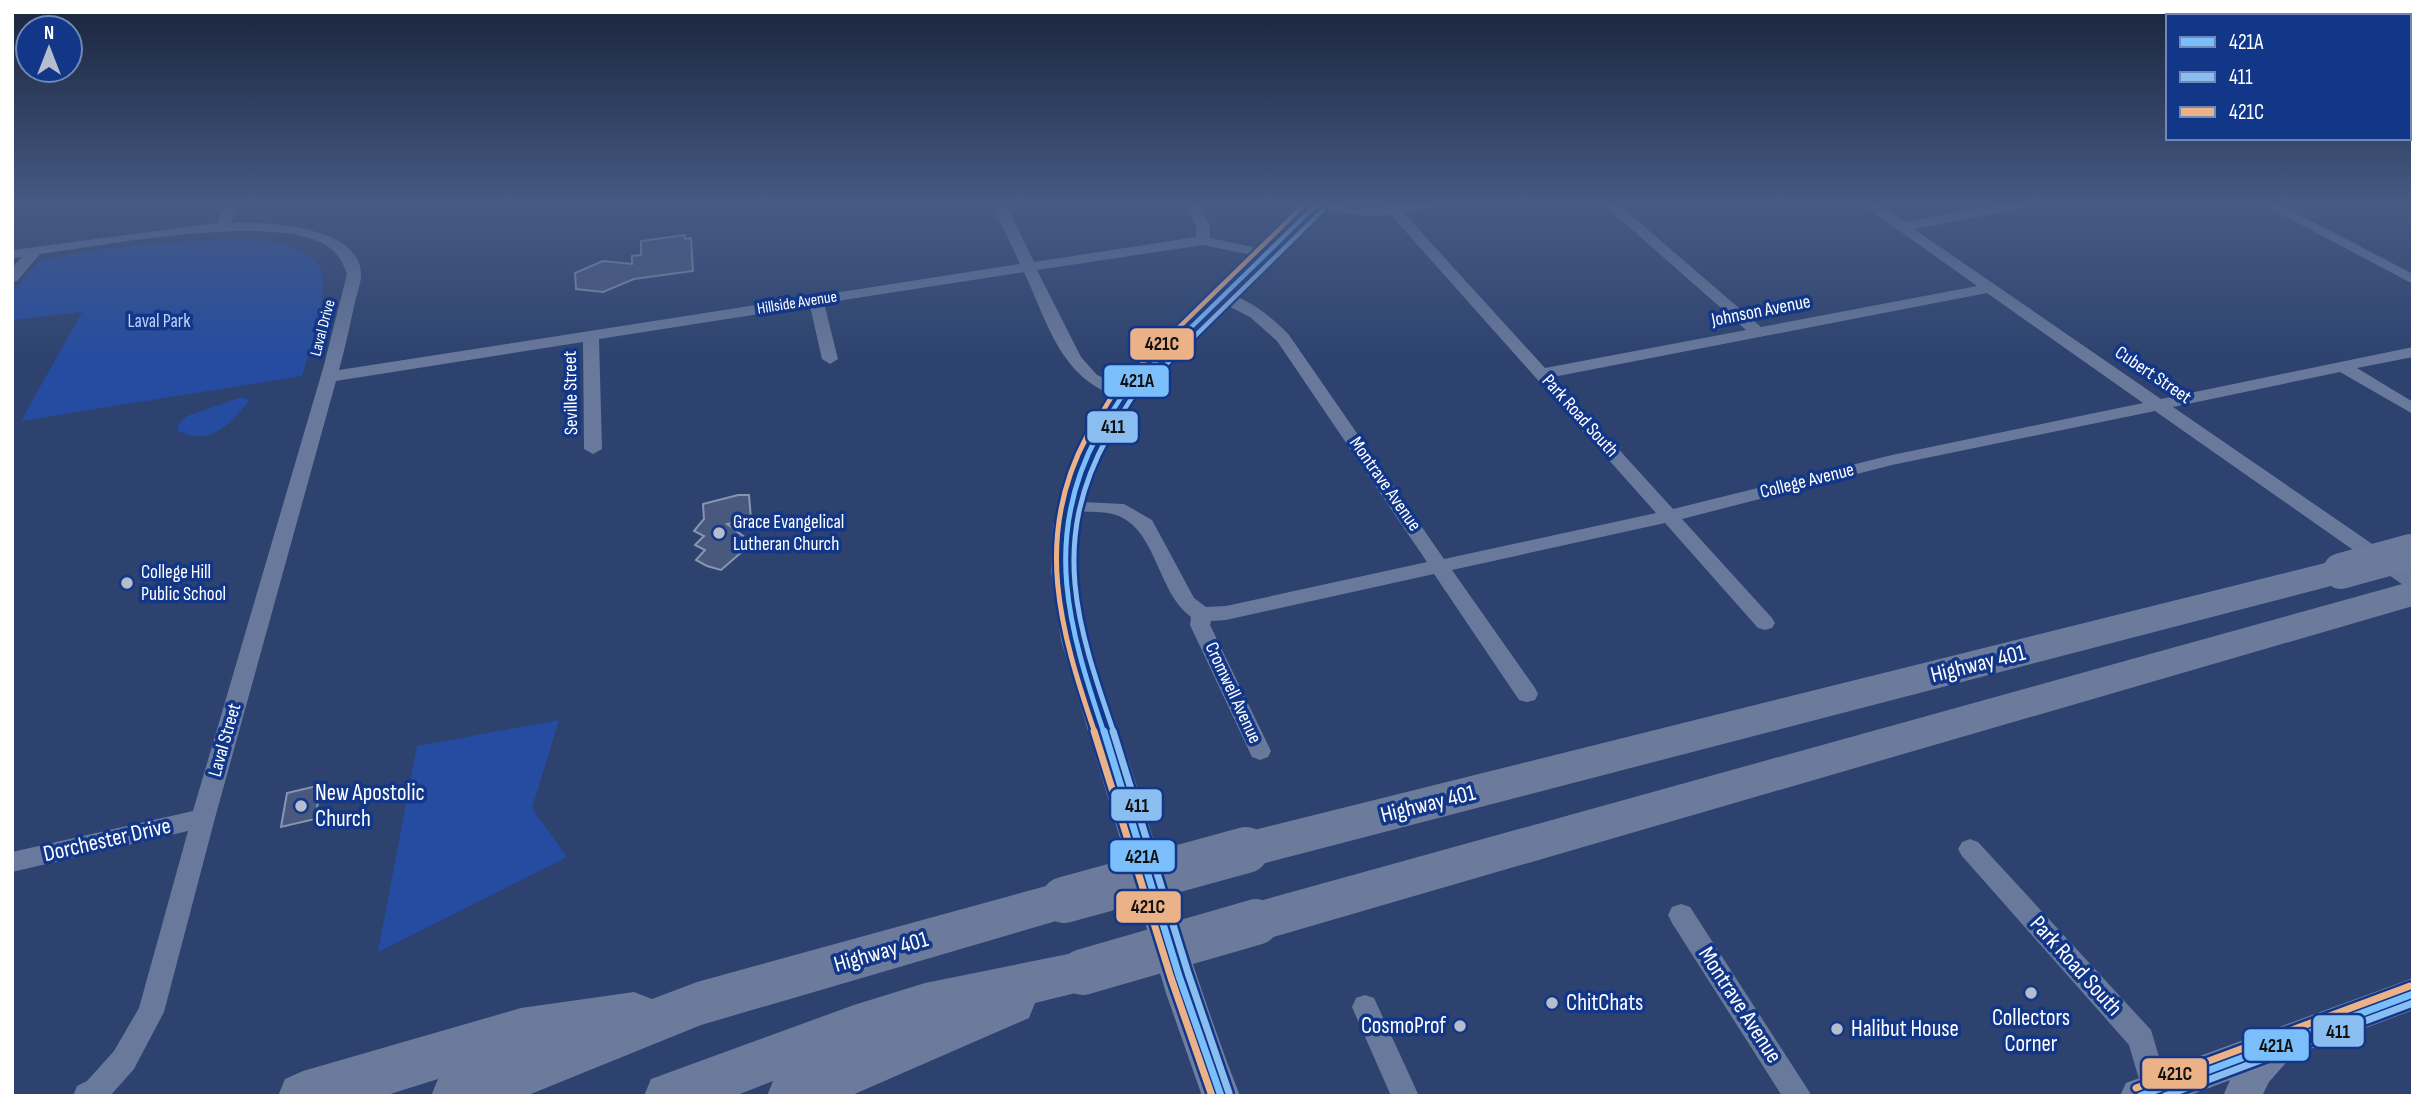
<svg xmlns="http://www.w3.org/2000/svg" width="2425" height="1108" viewBox="0 0 2425 1108" font-family="'Sofia Sans Condensed',sans-serif">
<style>
.green{fill:#254ca0}
.building{fill:#48597d;stroke:#8895b1;stroke-width:2}
.lines{fill:none;stroke-linecap:round;stroke-linejoin:round}
.street{fill:#69799c;fill-rule:evenodd}
.secondary{fill:#6f7e9f;fill-rule:evenodd}
.highway{fill:#6c7b9b;fill-rule:evenodd}
.highway-bridge-far1{stroke:#6c7b9b;stroke-width:36}
.highway-bridge{stroke:#6c7b9b;stroke-width:46}
.bus-1-far2-casing{stroke:#123789;stroke-width:9}
.bus-1-far1-casing{stroke:#123789;stroke-width:10}
.bus-1-casing{stroke:#123789;stroke-width:12}
.bus-2-far2-casing{stroke:#123789;stroke-width:9}
.bus-2-far1-casing{stroke:#123789;stroke-width:10}
.bus-2-casing{stroke:#123789;stroke-width:12}
.bus-3-far2-casing{stroke:#123789;stroke-width:9}
.bus-3-far1-casing{stroke:#123789;stroke-width:10}
.bus-3-casing{stroke:#123789;stroke-width:12}
.bus-1-far2{stroke:#7abffc;stroke-width:4.5}
.bus-1-far1{stroke:#7abffc;stroke-width:5}
.bus-1{stroke:#7abffc;stroke-width:7}
.bus-2-far2{stroke:#8abdf0;stroke-width:4.5}
.bus-2-far1{stroke:#8abdf0;stroke-width:5}
.bus-2{stroke:#8abdf0;stroke-width:7}
.bus-3-far2{stroke:#ebb288;stroke-width:4.5}
.bus-3-far1{stroke:#ebb288;stroke-width:5}
.bus-3{stroke:#ebb288;stroke-width:7}
.poi-dot{fill:#b6bdcc;stroke:#123789;stroke-width:2.5}
.labels{text-anchor:middle;dominant-baseline:central;stroke-width:7;stroke-linejoin:round;paint-order:stroke}
.far-street-label{font-size:16px;fill:#fff;stroke:#123789}
.street-label{font-size:19px;fill:#fff;stroke:#123789}
.park-label{font-size:19px;fill:#bed2fc;stroke:#123789}
.poi-label{font-size:19px;fill:#fff;stroke:#123789;text-anchor:start}
.near-street-label{font-size:23px;fill:#fff;stroke:#123789}
.near-poi-label{font-size:23px;fill:#fff;stroke:#123789;text-anchor:start}
.line-badge{stroke:#123789;stroke-width:2.5}
.pale-badge-label{font-size:19px;text-anchor:middle;font-weight:bold;fill:#111}
</style>
<rect width="100%" height="100%" fill="#2d426e"/>
<!-- green -->
<g class="green">
<path d="M228,238c27,2 74,2 91,28 13,21 -10,87 -17,110l-281,45 61,-109 -70,8v-28l26,-31 72,-13z"/>
<path d="M242,397l8,3c-20,23 -38,47 -72,31v-6l9,-9z"/>
<polygon points="559,720 532,808 567,857 378,952 417,746"/>
</g>
<!-- building -->
<g class="building">
<polygon points="685,235 685,239 691,238 693,271 634,279 603,292 576,289 575,273 603,261 632,264 632,256 641,255 641,241"/>
<polygon points="738,495 749,495 751,519 727,524 743,536 736,544 744,550 721,570 707,566 696,560 705,550 695,545 704,536 694,531 704,519 703,504"/>
<polygon points="321,785 315,819 281,827 287,793"/>
</g>
<g class="lines">
<!-- street -->
<g class="street">
<path d="M226,204h14l-9,19c34,-1 130,2 130,52 0,8 -4,19 -6,27 -5,23 -10,46 -16,68l681,-106 -28,-60h14l28,58 162,-25v-11l-11,-22h14l11,22v12l57,12 7,4 -7,4 -64,-13 -166,25 44,87 16,18 33,14 2,4 -8,5c-62,-15 -76,-74 -100,-126l-200,31 14,56 -8,5 -8,-5 -12,-53 -211,33 3,110 -9,5 -9,-5 -1,-107 -247,39 -121,437 -51,194 -30,57 -24,27h-37l4,-10 10,-5 27,-30 25,-43 49,-177 -176,41v-20l181,-41 131,-446 23,-91c-4,-11 -8,-19 -17,-26 -48,-38 -229,-2 -290,6l-23,27 -5,1v-14l10,-11 -10,1v-8l205,-27z"/>
<path d="M1310,204l60,4 31,-4h38l-7,4 -29,4 142,156 201,-38 -143,-126h15l143,123 216,-41 -115,-82h16l27,18 97,-18h28l-7,4 -109,21 247,170 252,-52v10l-56,11 56,34v12l-73,-42 -167,35 240,165v17l-7,-2 -251,-176 -263,54 -210,54 90,99 3,5 -3,5 -7,2 -7,-2 -93,-105 -213,47 83,118 3,6 -3,6 -8,2 -8,-2 -85,-126 -208,46 -15,1 -1,4 61,126 -3,6 -8,3 -8,-3 -62,-132 1,-8c-33,-24 -34,-83 -70,-100 -16,-8 -41,-3 -59,-8l-2,-4 2,-4 62,3 28,16 42,78 12,9 20,-1 201,-44 -150,-221 -27,-24 -33,-17 -3,-3 3,-3c21,-5 58,25 72,41l155,224 212,-46 -266,-299 -20,2 -55,-6 -5,-1zM1987,293l156,110 -251,52 -219,54 -120,-132z"/>
<polygon points="2262,204 2279,204 2413,274 2413,284"/>
<polygon points="1970,839 1978,842 2151,1030 2169,1090 2166,1096 2144,1096 2129,1045 1962,856 1958,849 1962,842"/>
<polygon points="1681,904 1690,907 1812,1096 1782,1096 1672,923 1668,915 1672,907"/>
<polygon points="1365,995 1374,998 1419,1096 1391,1096 1352,1007 1356,998"/>
</g>
<!-- secondary -->
<g class="secondary">
<path d="M1306,204h20l-194,194c-31,45 -54,96 -55,152 -1,78 33,151 56,224 34,108 66,217 107,322h-38l-36,-103 -105,-353 -10,-69 2,-45 17,-60 19,-38 27,-40z"/>
<polygon points="2413,978 2413,1010 2292,1056 2269,1082 2262,1096 2223,1096 2230,1080 2188,1096 2120,1096 2126,1083"/>
</g>
<!-- highway -->
<g class="highway">
<polygon points="2341,559 2354,562 2359,571 2354,580 1246,868 1231,863 1224,850 1231,837 1246,832"/>
<polygon points="2413,581 2413,606 1256,942 1240,936 1233,922 1240,908 1256,902"/>
<polygon points="1064,881 1080,886 1087,900 1080,914 701,1025 526,1096 431,1096 438,1079 384,1096 278,1096 285,1079 303,1071 521,1008 634,992 652,999 697,982"/>
<polygon points="1083,951 1100,957 1107,972 1100,987 1035,1003 1029,1018 850,1096 767,1096 773,1081 735,1096 644,1096 651,1079 854,1005 925,983"/>
</g>
<!-- highway-bridge-far1 -->
<polyline class="highway-bridge-far1" points="2341,571 2410,552"/>
<!-- highway-bridge -->
<g class="highway-bridge">
<polyline points="1064,900 1246,850"/>
<polyline points="1083,972 1256,922"/>
</g>
<defs>
<polyline id="bus-1-far2" points="1096,437 1124,393 1317,204"/>
<path id="bus-1-far1" d="M1097,436c-55,103 -28,193 7,297"/>
<g id="bus-1">
<polyline points="1104,731 1179,976 1221,1096"/>
<polyline points="2140,1096 2413,994"/>
</g>
<polyline id="bus-2-far2" points="1107,437 1131,399 1323,210"/>
<path id="bus-2-far1" d="M1108,436c-59,107 -31,189 6,297"/>
<g id="bus-2">
<polyline points="1113,731 1188,973 1229,1093"/>
<polyline points="2165,1096 2413,1003"/>
</g>
<polyline id="bus-3-far2" points="1087,437 1117,388 1305,204"/>
<path id="bus-3-far1" d="M1087,436c-54,101 -27,194 8,297"/>
<g id="bus-3">
<polyline points="1094,731 1171,978 1212,1096"/>
<polyline points="2136,1088 2410,986"/>
</g>
</defs>
<!-- bus-1-far2 casing -->
<use href="#bus-1-far2" class="bus-1-far2-casing"/>
<!-- bus-1-far1 casing -->
<use href="#bus-1-far1" class="bus-1-far1-casing"/>
<!-- bus-1 casing -->
<use href="#bus-1" class="bus-1-casing"/>
<!-- bus-2-far2 casing -->
<use href="#bus-2-far2" class="bus-2-far2-casing"/>
<!-- bus-2-far1 casing -->
<use href="#bus-2-far1" class="bus-2-far1-casing"/>
<!-- bus-2 casing -->
<use href="#bus-2" class="bus-2-casing"/>
<!-- bus-3-far2 casing -->
<use href="#bus-3-far2" class="bus-3-far2-casing"/>
<!-- bus-3-far1 casing -->
<use href="#bus-3-far1" class="bus-3-far1-casing"/>
<!-- bus-3 casing -->
<use href="#bus-3" class="bus-3-casing"/>
<!-- bus-1-far2 -->
<use href="#bus-1-far2" class="bus-1-far2"/>
<!-- bus-1-far1 -->
<use href="#bus-1-far1" class="bus-1-far1"/>
<!-- bus-1 -->
<use href="#bus-1" class="bus-1"/>
<!-- bus-2-far2 -->
<use href="#bus-2-far2" class="bus-2-far2"/>
<!-- bus-2-far1 -->
<use href="#bus-2-far1" class="bus-2-far1"/>
<!-- bus-2 -->
<use href="#bus-2" class="bus-2"/>
<!-- bus-3-far2 -->
<use href="#bus-3-far2" class="bus-3-far2"/>
<!-- bus-3-far1 -->
<use href="#bus-3-far1" class="bus-3-far1"/>
<!-- bus-3 -->
<use href="#bus-3" class="bus-3"/>
</g>
<!-- sky -->
<linearGradient id="sky" x2="0" y2="1"><stop stop-color="#19243c"/><stop offset="0.57" stop-color="#465a84"/><stop offset="1" stop-color="#465a84" stop-opacity="0"/></linearGradient>
<rect width="2425" height="359" fill="url(#sky)"/>
<!-- markers -->
<g class="poi-dot">
<circle cx="719" cy="533" r="7"/>
<circle cx="127" cy="583" r="7"/>
<circle cx="301" cy="806" r="7"/>
<circle cx="2031" cy="993" r="7"/>
<circle cx="1552" cy="1003" r="7"/>
<circle cx="1460" cy="1026" r="7"/>
<circle cx="1837" cy="1029" r="7"/>
</g>
<g class="labels">
<!-- far-street labels -->
<g class="far-street-label">
<text transform="translate(797 303) rotate(-9)">Hillside Avenue</text>
<text transform="translate(323 328) rotate(-75)">Laval Drive</text>
</g>
<!-- street labels -->
<g class="street-label">
<text transform="translate(1761 311) rotate(-11)">Johnson Avenue</text>
<text transform="translate(2153 375) rotate(34)">Cubert Street</text>
<text transform="translate(571 393) rotate(-91)">Seville Street</text>
<text transform="translate(1580 416) rotate(48)">Park Road South</text>
<text transform="translate(1807 481) rotate(-14)">College Avenue</text>
<text transform="translate(1385 484) rotate(55)">Montrave Avenue</text>
<text transform="translate(1233 693) rotate(65)">Cromwell Avenue</text>
<text transform="translate(225 740) rotate(-74)">Laval Street</text>
</g>
<!-- park labels -->
<g class="park-label">
<text x="159" y="321">Laval Park</text>
</g>
<!-- poi labels -->
<g class="poi-label">
<text x="733" y="522">Grace Evangelical<tspan x="733" dy="22">Lutheran Church</tspan></text>
<text x="141" y="572">College Hill<tspan x="141" dy="22">Public School</tspan></text>
</g>
<!-- near-street labels -->
<g class="near-street-label">
<text transform="translate(1978 664) rotate(-14)">Highway 401</text>
<text transform="translate(1428 804) rotate(-14)">Highway 401</text>
<text transform="translate(107 840) rotate(-13)">Dorchester Drive</text>
<text transform="translate(881 952) rotate(-16)">Highway 401</text>
<text transform="translate(2076 966) rotate(48)">Park Road South</text>
<text transform="translate(1740 1005) rotate(57)">Montrave Avenue</text>
</g>
<!-- near-poi labels -->
<g class="near-poi-label">
<text x="315" y="793">New Apostolic<tspan x="315" dy="26">Church</tspan></text>
<text x="1566" y="1003">ChitChats</text>
<text x="2031" y="1018" text-anchor="middle">Collectors<tspan x="2031" dy="26">Corner</tspan></text>
<text x="1446" y="1026" text-anchor="end">CosmoProf</text>
<text x="1851" y="1029">Halibut House</text>
</g>
</g>
<g class="line-badge">
<rect x="1129" y="327" width="66" height="34" rx="7" fill="#ebb288"/>
<rect x="1103" y="364" width="67" height="34" rx="7" fill="#7abffc"/>
<rect x="1086" y="410" width="53" height="34" rx="7" fill="#8abdf0"/>
<rect x="1110" y="788" width="53" height="34" rx="7" fill="#8abdf0"/>
<rect x="1109" y="839" width="67" height="34" rx="7" fill="#7abffc"/>
<rect x="1115" y="890" width="67" height="34" rx="7" fill="#ebb288"/>
<rect x="2312" y="1014" width="53" height="34" rx="7" fill="#8abdf0"/>
<rect x="2243" y="1028" width="67" height="34" rx="7" fill="#7abffc"/>
<rect x="2141" y="1057" width="67" height="33" rx="7" fill="#ebb288"/>
</g>
<g class="pale-badge-label">
<text x="1162" y="350">421C</text>
<text x="1137" y="387">421A</text>
<text x="1113" y="433">411</text>
<text x="1137" y="812">411</text>
<text x="1142" y="863">421A</text>
<text x="1148" y="913">421C</text>
<text x="2338" y="1038">411</text>
<text x="2276" y="1052">421A</text>
<text x="2175" y="1080">421C</text>
</g>
<!-- border -->
<rect width="2425" height="1108" fill="none" stroke="#ffffff" stroke-width="28"/>
<!-- legend -->
<rect x="2166" y="14" width="245" height="126" fill="#123789" stroke="#7187b8" stroke-width="2"/>
<rect x="2180" y="37" width="35" height="10" fill="#7abffc" stroke="#7187b8" stroke-width="2"/>
<text x="2229" y="49" font-size="21" fill="#ffffff">421A</text>
<rect x="2180" y="72" width="35" height="10" fill="#8abdf0" stroke="#7187b8" stroke-width="2"/>
<text x="2229" y="84" font-size="21" fill="#ffffff">411</text>
<rect x="2180" y="107" width="35" height="10" fill="#ebb288" stroke="#7187b8" stroke-width="2"/>
<text x="2229" y="119" font-size="21" fill="#ffffff">421C</text>
<!-- north arrow -->
<g transform="translate(49 49)"><circle r="33" fill="#123789" stroke="#7187b8" stroke-width="2"/>
<path d="M0-5L12 26L0 18L-12 26Z" fill="#b6bdcc"/>
<text y="-10" font-size="19" font-weight="bold" text-anchor="middle" fill="#ffffff">N</text>
</g>
</svg>
